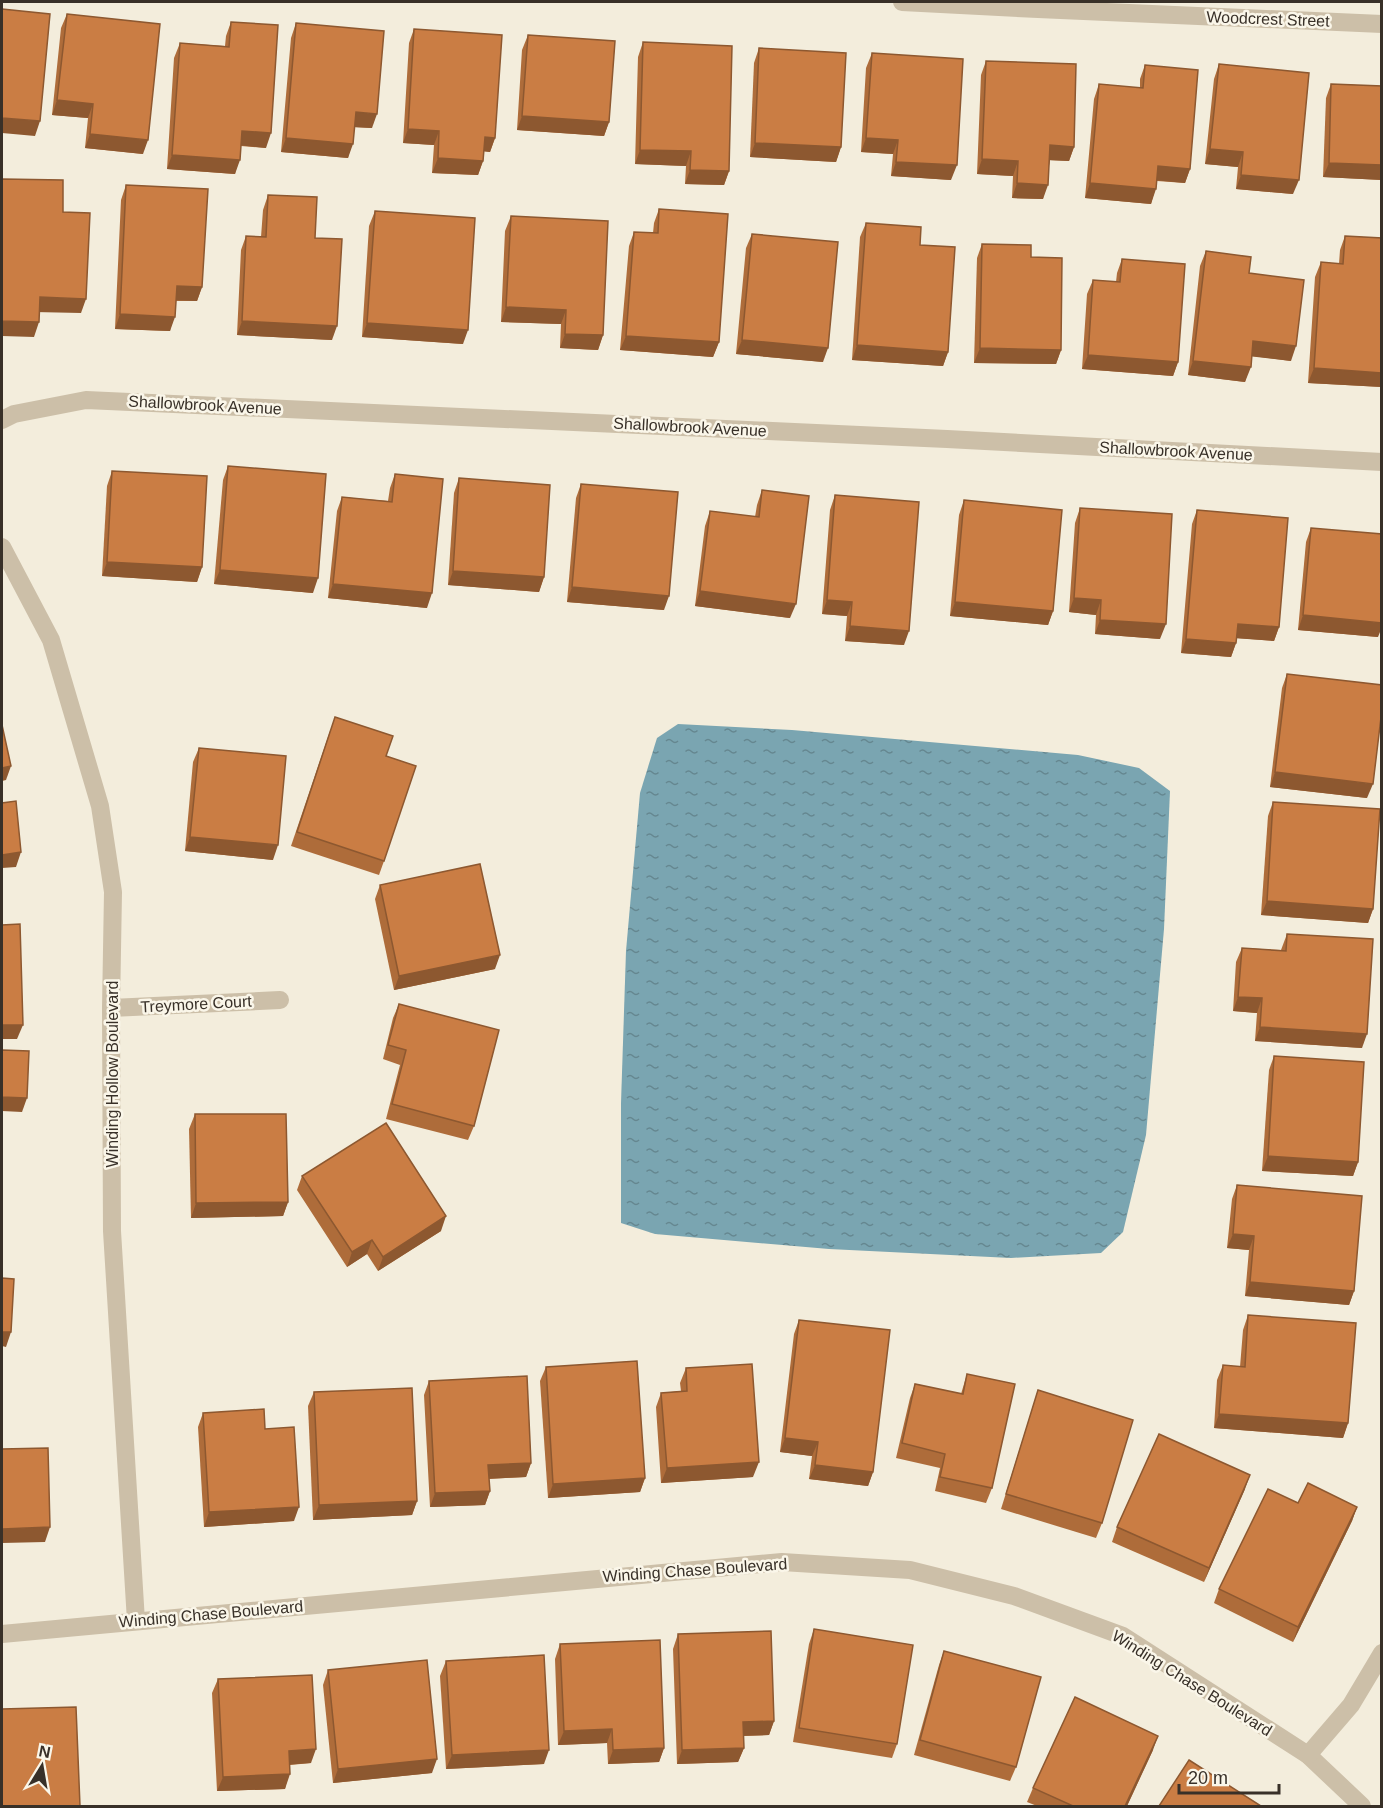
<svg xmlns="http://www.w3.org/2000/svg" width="1383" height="1808" viewBox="0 0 1383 1808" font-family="Arial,sans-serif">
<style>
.water{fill:url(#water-ripples)}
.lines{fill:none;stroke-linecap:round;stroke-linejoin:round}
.street{stroke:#ccbfa8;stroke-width:18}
.wall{fill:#ae6c3a}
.shaded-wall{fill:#8d5830}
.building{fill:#ca7d44;stroke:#8d5830;stroke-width:1.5}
.labels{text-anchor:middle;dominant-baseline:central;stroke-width:5;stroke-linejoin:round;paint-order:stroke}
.street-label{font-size:16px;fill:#383028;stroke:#faf6e9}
</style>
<defs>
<pattern id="water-ripples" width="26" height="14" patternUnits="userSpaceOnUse" patternTransform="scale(1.5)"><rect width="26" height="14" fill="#7aa5b1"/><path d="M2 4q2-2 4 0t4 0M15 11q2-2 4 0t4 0" fill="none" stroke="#658790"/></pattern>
</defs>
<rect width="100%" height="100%" fill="#f3eddc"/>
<!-- water -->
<polygon class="water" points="678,724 792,730 1078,755 1139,768 1170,791 1164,929 1146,1135 1123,1232 1101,1253 1011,1258 829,1249 655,1234 621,1223 621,1103 626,951 640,793 657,738"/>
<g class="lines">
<!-- street -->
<g class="street">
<polyline points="902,2 1038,9 1382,24"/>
<polyline points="2,420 14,414 86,400 947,439 1382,462"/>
<polyline points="2,547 51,640 100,806 113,892 111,1008 112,1231 136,1621"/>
<polyline points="111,1008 280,1000"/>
<polyline points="2,1634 782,1562 910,1570 1014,1596 1123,1636 1308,1755 1362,1806"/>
<polyline points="1308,1755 1351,1705 1382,1653"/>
</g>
</g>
<!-- wall -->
<g class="wall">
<polygon points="67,14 143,154 85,148 88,118 52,115 61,28"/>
<polygon points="231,22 266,148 241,146 235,174 167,169 174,58 180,43 225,46 226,36"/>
<polygon points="296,23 372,128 355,127 348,158 281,152 291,38"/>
<polygon points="414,29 495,138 490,152 484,151 483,161 478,175 432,173 434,145 403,143 409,43"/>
<polygon points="528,35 609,122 604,136 517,130 522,50"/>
<polygon points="643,42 729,171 724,185 685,184 686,166 635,164 638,57"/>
<polygon points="759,48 841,147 836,162 750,157 754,63"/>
<polygon points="872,53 951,180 891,176 893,154 861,152 866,68"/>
<polygon points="986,61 1074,147 1069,161 1050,160 1043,199 1012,198 1013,176 977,174 981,75"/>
<polygon points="1219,64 1293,194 1236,189 1238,167 1205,164 1214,79"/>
<polygon points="1145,65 1190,169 1185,183 1157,181 1151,204 1085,198 1094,99 1099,84 1140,88 1140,79"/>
<polygon points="1331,84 1382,86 1382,180 1323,177 1326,98"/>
<polygon points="126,185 202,287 197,301 176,301 170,331 115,329 121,200"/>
<polygon points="268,195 315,238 332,340 237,335 241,250 246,236 261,237 263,210"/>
<polygon points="659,209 719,342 713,357 620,350 629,246 634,232 653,233 654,223"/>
<polygon points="375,211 463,344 362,337 369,226"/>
<polygon points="511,216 603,335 598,350 560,348 561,324 501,322 505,231"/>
<polygon points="866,223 920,245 948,352 943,366 852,360 860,237"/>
<polygon points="752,234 823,362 736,354 746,248"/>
<polygon points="1345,236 1382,238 1382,387 1308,383 1315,277 1321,262 1339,264 1340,250"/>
<polygon points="982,244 1031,257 1061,350 1056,364 974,363 977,258"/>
<polygon points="1206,251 1249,273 1291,361 1252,356 1245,382 1188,375 1200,266"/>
<polygon points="1122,259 1178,362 1173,376 1082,369 1087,294 1093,280 1116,282 1117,273"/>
<polygon points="228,466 313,593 214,584 223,480"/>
<polygon points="112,471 202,567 197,582 102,576 107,486"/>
<polygon points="395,474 427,608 328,598 337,511 342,497 388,501 390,488"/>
<polygon points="459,478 544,577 539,592 448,585 454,493"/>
<polygon points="581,484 664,610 567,602 576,498"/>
<polygon points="762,490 790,618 695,606 705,526 710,511 755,517 757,505"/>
<polygon points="835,495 904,645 845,641 847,616 822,614 830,510"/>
<polygon points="964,500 1053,611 1048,625 950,616 959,515"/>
<polygon points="1080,508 1160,639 1095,634 1096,615 1069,612 1075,523"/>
<polygon points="1197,510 1279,627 1274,641 1237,638 1236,643 1231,657 1181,653 1192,524"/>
<polygon points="1311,528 1378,637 1298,630 1306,542"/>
<polygon points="1287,674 1367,798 1270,787 1282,688"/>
<polygon points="330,731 386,756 384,861 379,875 291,846"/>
<polygon points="199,748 273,860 185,851 193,762"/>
<polygon points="1273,802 1373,909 1368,923 1261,915 1268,816"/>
<polygon points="380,885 495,969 394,990 375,899"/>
<polygon points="1287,934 1362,1048 1255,1041 1257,1013 1233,1011 1236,962 1242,948 1281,950"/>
<polygon points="399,1004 474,1126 468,1140 386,1119 400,1065 383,1059 393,1018"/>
<polygon points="1274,1056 1358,1162 1353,1176 1262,1171 1269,1070"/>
<polygon points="195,1114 288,1202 283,1216 191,1218 189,1129"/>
<polygon points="302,1176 441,1231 378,1271 367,1254 347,1267 297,1190"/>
<polygon points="1237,1185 1354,1291 1349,1305 1245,1296 1249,1250 1227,1248 1232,1199"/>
<polygon points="1248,1315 1348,1423 1343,1438 1214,1428 1217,1380 1223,1365 1240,1367 1243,1330"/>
<polygon points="799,1320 873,1472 868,1486 809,1479 812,1456 780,1452 794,1334"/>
<polygon points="546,1367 645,1478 640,1492 548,1498 540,1381"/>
<polygon points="686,1368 753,1477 661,1483 656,1407 661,1393 681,1391 680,1383"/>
<polygon points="967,1374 992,1488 986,1503 935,1491 940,1468 896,1458 910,1398 915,1384 961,1394"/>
<polygon points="429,1381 531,1463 526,1477 489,1479 490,1491 485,1505 430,1507 424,1395"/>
<polygon points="1038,1390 1102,1523 1096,1538 1001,1509"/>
<polygon points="314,1392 417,1501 412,1515 313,1520 308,1406"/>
<polygon points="203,1413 265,1429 294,1521 204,1527 198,1427"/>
<polygon points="1245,1489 1204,1582 1112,1542 1117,1527"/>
<polygon points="1298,1503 1357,1507 1352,1521 1293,1642 1214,1603 1219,1589"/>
<polygon points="814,1629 897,1744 892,1758 793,1742 809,1644"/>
<polygon points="678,1634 774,1721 769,1735 743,1736 744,1748 738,1762 677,1764 673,1649"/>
<polygon points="560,1644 664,1748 659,1762 608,1764 607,1743 558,1745 555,1659"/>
<polygon points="944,1651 1016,1767 1010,1781 914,1755 939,1665"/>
<polygon points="446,1661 544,1764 446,1769 440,1676"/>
<polygon points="328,1670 432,1773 333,1783 323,1685"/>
<polygon points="218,1679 311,1763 290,1765 285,1789 217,1791 212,1693"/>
<polygon points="1153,1750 1127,1806 1037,1806 1027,1802 1033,1788"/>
</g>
<!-- shaded-wall -->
<g class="shaded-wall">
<polygon points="57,100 93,104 88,118 52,115"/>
<polygon points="356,112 377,114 372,128 351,127"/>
<polygon points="522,116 609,122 604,136 517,130"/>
<polygon points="2,118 40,121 35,136 2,133"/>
<polygon points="408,129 439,131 434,145 403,143"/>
<polygon points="242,131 271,133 266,148 237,145"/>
<polygon points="90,134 148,140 143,154 85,148"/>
<polygon points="485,137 495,138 490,152 480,151"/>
<polygon points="286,138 353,144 348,158 281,152"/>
<polygon points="866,138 898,140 893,154 861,152"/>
<polygon points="755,143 841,147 836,162 750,157"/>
<polygon points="1050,145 1074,147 1069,161 1045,160"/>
<polygon points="1210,149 1243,152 1238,167 1205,164"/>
<polygon points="640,150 691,151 686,166 635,164"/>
<polygon points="172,155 240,160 235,174 167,169"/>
<polygon points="438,158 483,161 478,175 432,173"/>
<polygon points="982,159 1018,161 1013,176 977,174"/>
<polygon points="896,162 957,165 951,180 891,176"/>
<polygon points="1329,163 1382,165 1382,180 1323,177"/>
<polygon points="1158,166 1190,169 1185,183 1153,180"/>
<polygon points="690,170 729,171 724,185 685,184"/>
<polygon points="1241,175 1299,180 1293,194 1236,189"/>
<polygon points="1017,183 1048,185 1043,199 1012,198"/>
<polygon points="1090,183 1156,189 1151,204 1085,198"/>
<polygon points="177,286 202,287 197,301 171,300"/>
<polygon points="40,297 86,299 81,313 34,312"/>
<polygon points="506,307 566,310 561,324 501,322"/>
<polygon points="120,314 175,317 170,331 115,329"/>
<polygon points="2,321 39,322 34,337 2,336"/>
<polygon points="242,321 337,326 332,340 237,335"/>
<polygon points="367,323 468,330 463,344 362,337"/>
<polygon points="565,334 603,335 598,350 560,348"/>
<polygon points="626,336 719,342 713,357 620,350"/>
<polygon points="742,340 828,348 823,362 736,354"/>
<polygon points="1253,341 1296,346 1291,361 1248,356"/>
<polygon points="857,345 948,352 943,366 852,360"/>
<polygon points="980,348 1061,350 1056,364 974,363"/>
<polygon points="1088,355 1178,362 1173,376 1082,369"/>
<polygon points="1193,361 1251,367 1245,382 1188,375"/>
<polygon points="1314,368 1382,373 1382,387 1308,383"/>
<polygon points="107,562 202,567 197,582 102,576"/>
<polygon points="220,570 318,578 313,593 214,584"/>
<polygon points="453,571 544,577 539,592 448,585"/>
<polygon points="333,584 432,593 427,608 328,598"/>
<polygon points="572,587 669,596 664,610 567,602"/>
<polygon points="700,591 796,604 790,618 695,606"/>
<polygon points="1074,598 1101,600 1096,615 1069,612"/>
<polygon points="827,600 852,602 847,616 822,614"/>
<polygon points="955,602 1053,611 1048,625 950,616"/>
<polygon points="1303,615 1382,623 1382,627 1378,637 1298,630"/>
<polygon points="1100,620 1166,624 1160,639 1095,634"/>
<polygon points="1238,624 1279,627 1274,641 1233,638"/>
<polygon points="850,626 909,631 904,645 845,641"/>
<polygon points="1186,639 1236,643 1231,657 1181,653"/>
<polygon points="11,766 6,780 2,781 2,768"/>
<polygon points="1275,772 1373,784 1367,798 1270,787"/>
<polygon points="190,837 278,845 273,860 185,851"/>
<polygon points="21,852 16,867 2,868 2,855"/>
<polygon points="1267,901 1373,909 1368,923 1261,915"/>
<polygon points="500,955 495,969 394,990 399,976"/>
<polygon points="1238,997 1262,998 1257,1013 1233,1011"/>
<polygon points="2,1025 23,1025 17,1039 2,1039"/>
<polygon points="1260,1027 1367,1034 1362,1048 1255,1041"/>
<polygon points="2,1097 27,1098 22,1112 2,1111"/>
<polygon points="1268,1156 1358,1162 1353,1176 1262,1171"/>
<polygon points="288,1202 283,1216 191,1218 196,1203"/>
<polygon points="446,1216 441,1231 378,1271 383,1257"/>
<polygon points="1233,1234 1254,1236 1249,1250 1227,1248"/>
<polygon points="372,1240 367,1254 347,1267 352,1252"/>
<polygon points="1250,1282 1354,1291 1349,1305 1245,1296"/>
<polygon points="2,1332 11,1332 6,1347 2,1346"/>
<polygon points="1219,1414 1348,1423 1343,1438 1214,1428"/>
<polygon points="785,1438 818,1442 812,1456 780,1452"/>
<polygon points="759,1462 753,1477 661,1483 667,1468"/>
<polygon points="531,1463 526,1477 483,1479 488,1465"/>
<polygon points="815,1465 873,1472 868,1486 809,1479"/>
<polygon points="1250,1475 1245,1489 1204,1582 1209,1568"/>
<polygon points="645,1478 640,1492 548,1498 553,1484"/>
<polygon points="490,1491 485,1505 430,1507 435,1493"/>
<polygon points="417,1501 412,1515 313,1520 319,1505"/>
<polygon points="299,1507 294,1521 204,1527 209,1512"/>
<polygon points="1357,1507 1352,1521 1293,1642 1298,1627"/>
<polygon points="50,1527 45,1542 2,1543 2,1529"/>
<polygon points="774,1721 769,1735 738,1736 743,1722"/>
<polygon points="612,1729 607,1743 558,1745 564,1731"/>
<polygon points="1158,1736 1153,1750 1127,1806 1125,1806"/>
<polygon points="664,1748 659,1762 608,1764 613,1750"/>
<polygon points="744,1748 738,1762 677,1764 682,1750"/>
<polygon points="316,1749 311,1763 284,1765 289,1751"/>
<polygon points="549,1750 544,1764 446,1769 452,1755"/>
<polygon points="437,1759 432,1773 333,1783 338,1769"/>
<polygon points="290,1774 285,1789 217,1791 223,1777"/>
</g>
<!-- building -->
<g class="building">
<polygon points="2,9 50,14 40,121 2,118"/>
<polygon points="67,14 160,24 148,140 90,134 93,104 57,100"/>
<polygon points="231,22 278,25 271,133 242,131 240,160 172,155 180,43 229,47"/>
<polygon points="296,23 384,31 377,114 356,112 353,144 286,138"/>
<polygon points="414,29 502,35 495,138 485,137 483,161 438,158 439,131 408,129"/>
<polygon points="528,35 615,41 609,122 522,116"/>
<polygon points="643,42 732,46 729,171 690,170 691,151 640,150"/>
<polygon points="759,48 846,53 841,147 755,143"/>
<polygon points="872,53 963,59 957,165 896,162 898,140 866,138"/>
<polygon points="986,61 1076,64 1074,147 1050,145 1048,185 1017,183 1018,161 982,159"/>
<polygon points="1219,64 1309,73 1299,180 1241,175 1243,152 1210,149"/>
<polygon points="1145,65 1198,70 1190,169 1158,166 1156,189 1090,183 1099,84 1143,88"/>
<polygon points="1331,84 1382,86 1382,165 1329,163"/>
<polygon points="2,179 63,180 63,212 90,213 86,299 40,297 39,322 2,321"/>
<polygon points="126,185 208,189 202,287 177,286 175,317 120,314"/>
<polygon points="268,195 317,197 315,238 342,239 337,326 242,321 246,236 266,237"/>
<polygon points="659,209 728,214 719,342 626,336 634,232 658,233"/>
<polygon points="375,211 475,218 468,330 367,323"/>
<polygon points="511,216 608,221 603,335 565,334 566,310 506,307"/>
<polygon points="866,223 921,227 920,245 955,247 948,352 857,345"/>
<polygon points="752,234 838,242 828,348 742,340"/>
<polygon points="1345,236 1382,238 1382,373 1314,368 1321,262 1343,264"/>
<polygon points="982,244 1031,245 1031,257 1062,258 1061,350 980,348"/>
<polygon points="1206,251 1251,257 1249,273 1304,280 1296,346 1253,341 1251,367 1193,361"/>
<polygon points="1122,259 1185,264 1178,362 1088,355 1093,280 1120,282"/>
<polygon points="228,466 326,474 318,578 220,570"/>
<polygon points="112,471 207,476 202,567 107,562"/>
<polygon points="395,474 443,479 432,593 333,584 342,497 392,502"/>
<polygon points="459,478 550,485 544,577 453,571"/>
<polygon points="581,484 678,492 669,596 572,587"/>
<polygon points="762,490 809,496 796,604 700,591 710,511 759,517"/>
<polygon points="835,495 919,502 909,631 850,626 852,602 827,600"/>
<polygon points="964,500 1062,510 1053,611 955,602"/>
<polygon points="1080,508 1172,514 1166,624 1100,620 1101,600 1074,598"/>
<polygon points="1197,510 1288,518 1279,627 1238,624 1236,643 1186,639"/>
<polygon points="1311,528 1382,534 1382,623 1303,615"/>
<polygon points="1287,674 1382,685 1382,709 1373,784 1275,772"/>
<polygon points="335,717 393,736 386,756 416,766 384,861 297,832"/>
<polygon points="2,725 11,766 2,768"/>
<polygon points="199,748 286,756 278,845 190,837"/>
<polygon points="16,801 21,852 2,855 2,803"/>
<polygon points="1273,802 1380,809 1373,909 1267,901"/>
<polygon points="480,864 500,955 399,976 380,885"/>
<polygon points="20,924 23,1025 2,1025 2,925"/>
<polygon points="1287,934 1373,939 1367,1034 1260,1027 1262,998 1238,997 1242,948 1286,951"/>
<polygon points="399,1004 499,1030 474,1126 392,1104 406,1050 388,1045"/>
<polygon points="2,1050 29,1051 27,1098 2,1097 2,1127"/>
<polygon points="1274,1056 1364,1062 1358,1162 1268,1156"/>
<polygon points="195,1114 286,1114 288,1202 196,1203"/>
<polygon points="386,1123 446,1216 383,1257 372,1240 352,1252 302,1176"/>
<polygon points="1237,1185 1362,1196 1354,1291 1250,1282 1254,1236 1233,1234"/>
<polygon points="2,1278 14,1279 11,1332 2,1332"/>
<polygon points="1248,1315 1356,1323 1348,1423 1219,1414 1223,1365 1245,1367"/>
<polygon points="799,1320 890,1330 873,1472 815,1465 818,1442 785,1438"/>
<polygon points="637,1361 645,1478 553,1484 546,1367"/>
<polygon points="752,1364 759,1462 667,1468 661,1393 687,1391 686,1368"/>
<polygon points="967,1374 1015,1384 992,1488 940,1477 945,1454 902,1443 915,1384 963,1394"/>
<polygon points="527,1376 531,1463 488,1465 490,1491 435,1493 429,1381"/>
<polygon points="412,1388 417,1501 319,1505 314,1392"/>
<polygon points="1038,1390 1133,1420 1102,1523 1006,1494"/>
<polygon points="264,1409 265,1429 294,1427 299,1507 209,1512 203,1413"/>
<polygon points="1159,1434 1250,1475 1209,1568 1117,1527"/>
<polygon points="48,1448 50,1527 2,1529 2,1449"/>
<polygon points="1308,1483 1357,1507 1298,1627 1219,1589 1268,1489 1298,1503"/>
<polygon points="814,1629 913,1645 897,1744 799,1728"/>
<polygon points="771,1631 774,1721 743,1722 744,1748 682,1750 678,1634"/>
<polygon points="660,1640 664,1748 613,1750 612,1729 564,1731 560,1644"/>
<polygon points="944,1651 1041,1677 1016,1767 920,1740"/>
<polygon points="544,1655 549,1750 452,1755 446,1661"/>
<polygon points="427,1660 437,1759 338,1769 328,1670"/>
<polygon points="312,1675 316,1749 289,1751 290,1774 223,1777 218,1679"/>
<polygon points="1075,1697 1158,1736 1125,1806 1073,1806 1033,1788"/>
<polygon points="76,1707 80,1806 2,1806 2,1709"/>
<polygon points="1189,1760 1261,1806 1159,1806"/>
</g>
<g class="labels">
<!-- street labels -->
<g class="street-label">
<text transform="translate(1268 19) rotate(2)">Woodcrest Street</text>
<text transform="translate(205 405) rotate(3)">Shallowbrook Avenue</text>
<text transform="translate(690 427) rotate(3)">Shallowbrook Avenue</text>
<text transform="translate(1176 451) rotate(3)">Shallowbrook Avenue</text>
<text transform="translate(196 1004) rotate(-3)">Treymore Court</text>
<text transform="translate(112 1074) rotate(-90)">Winding Hollow Boulevard</text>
<text transform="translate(695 1570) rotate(-4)">Winding Chase Boulevard</text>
<text transform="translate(211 1614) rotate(-5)">Winding Chase Boulevard</text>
<text transform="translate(1192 1683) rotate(32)">Winding Chase Boulevard</text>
</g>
</g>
<!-- border -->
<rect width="1383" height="1808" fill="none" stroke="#383028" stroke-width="6"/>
<!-- north arrow -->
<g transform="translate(42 1766) rotate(11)" stroke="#faf6e9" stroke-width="4.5" paint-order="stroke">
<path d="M0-4.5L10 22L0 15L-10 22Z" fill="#383028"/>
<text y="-9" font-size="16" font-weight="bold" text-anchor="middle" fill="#383028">N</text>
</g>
<!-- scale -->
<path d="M1179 1784v9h100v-9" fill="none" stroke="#383028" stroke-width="3"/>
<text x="1188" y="1784" font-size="18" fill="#383028" stroke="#faf6e9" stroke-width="4.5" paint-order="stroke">20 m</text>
</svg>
